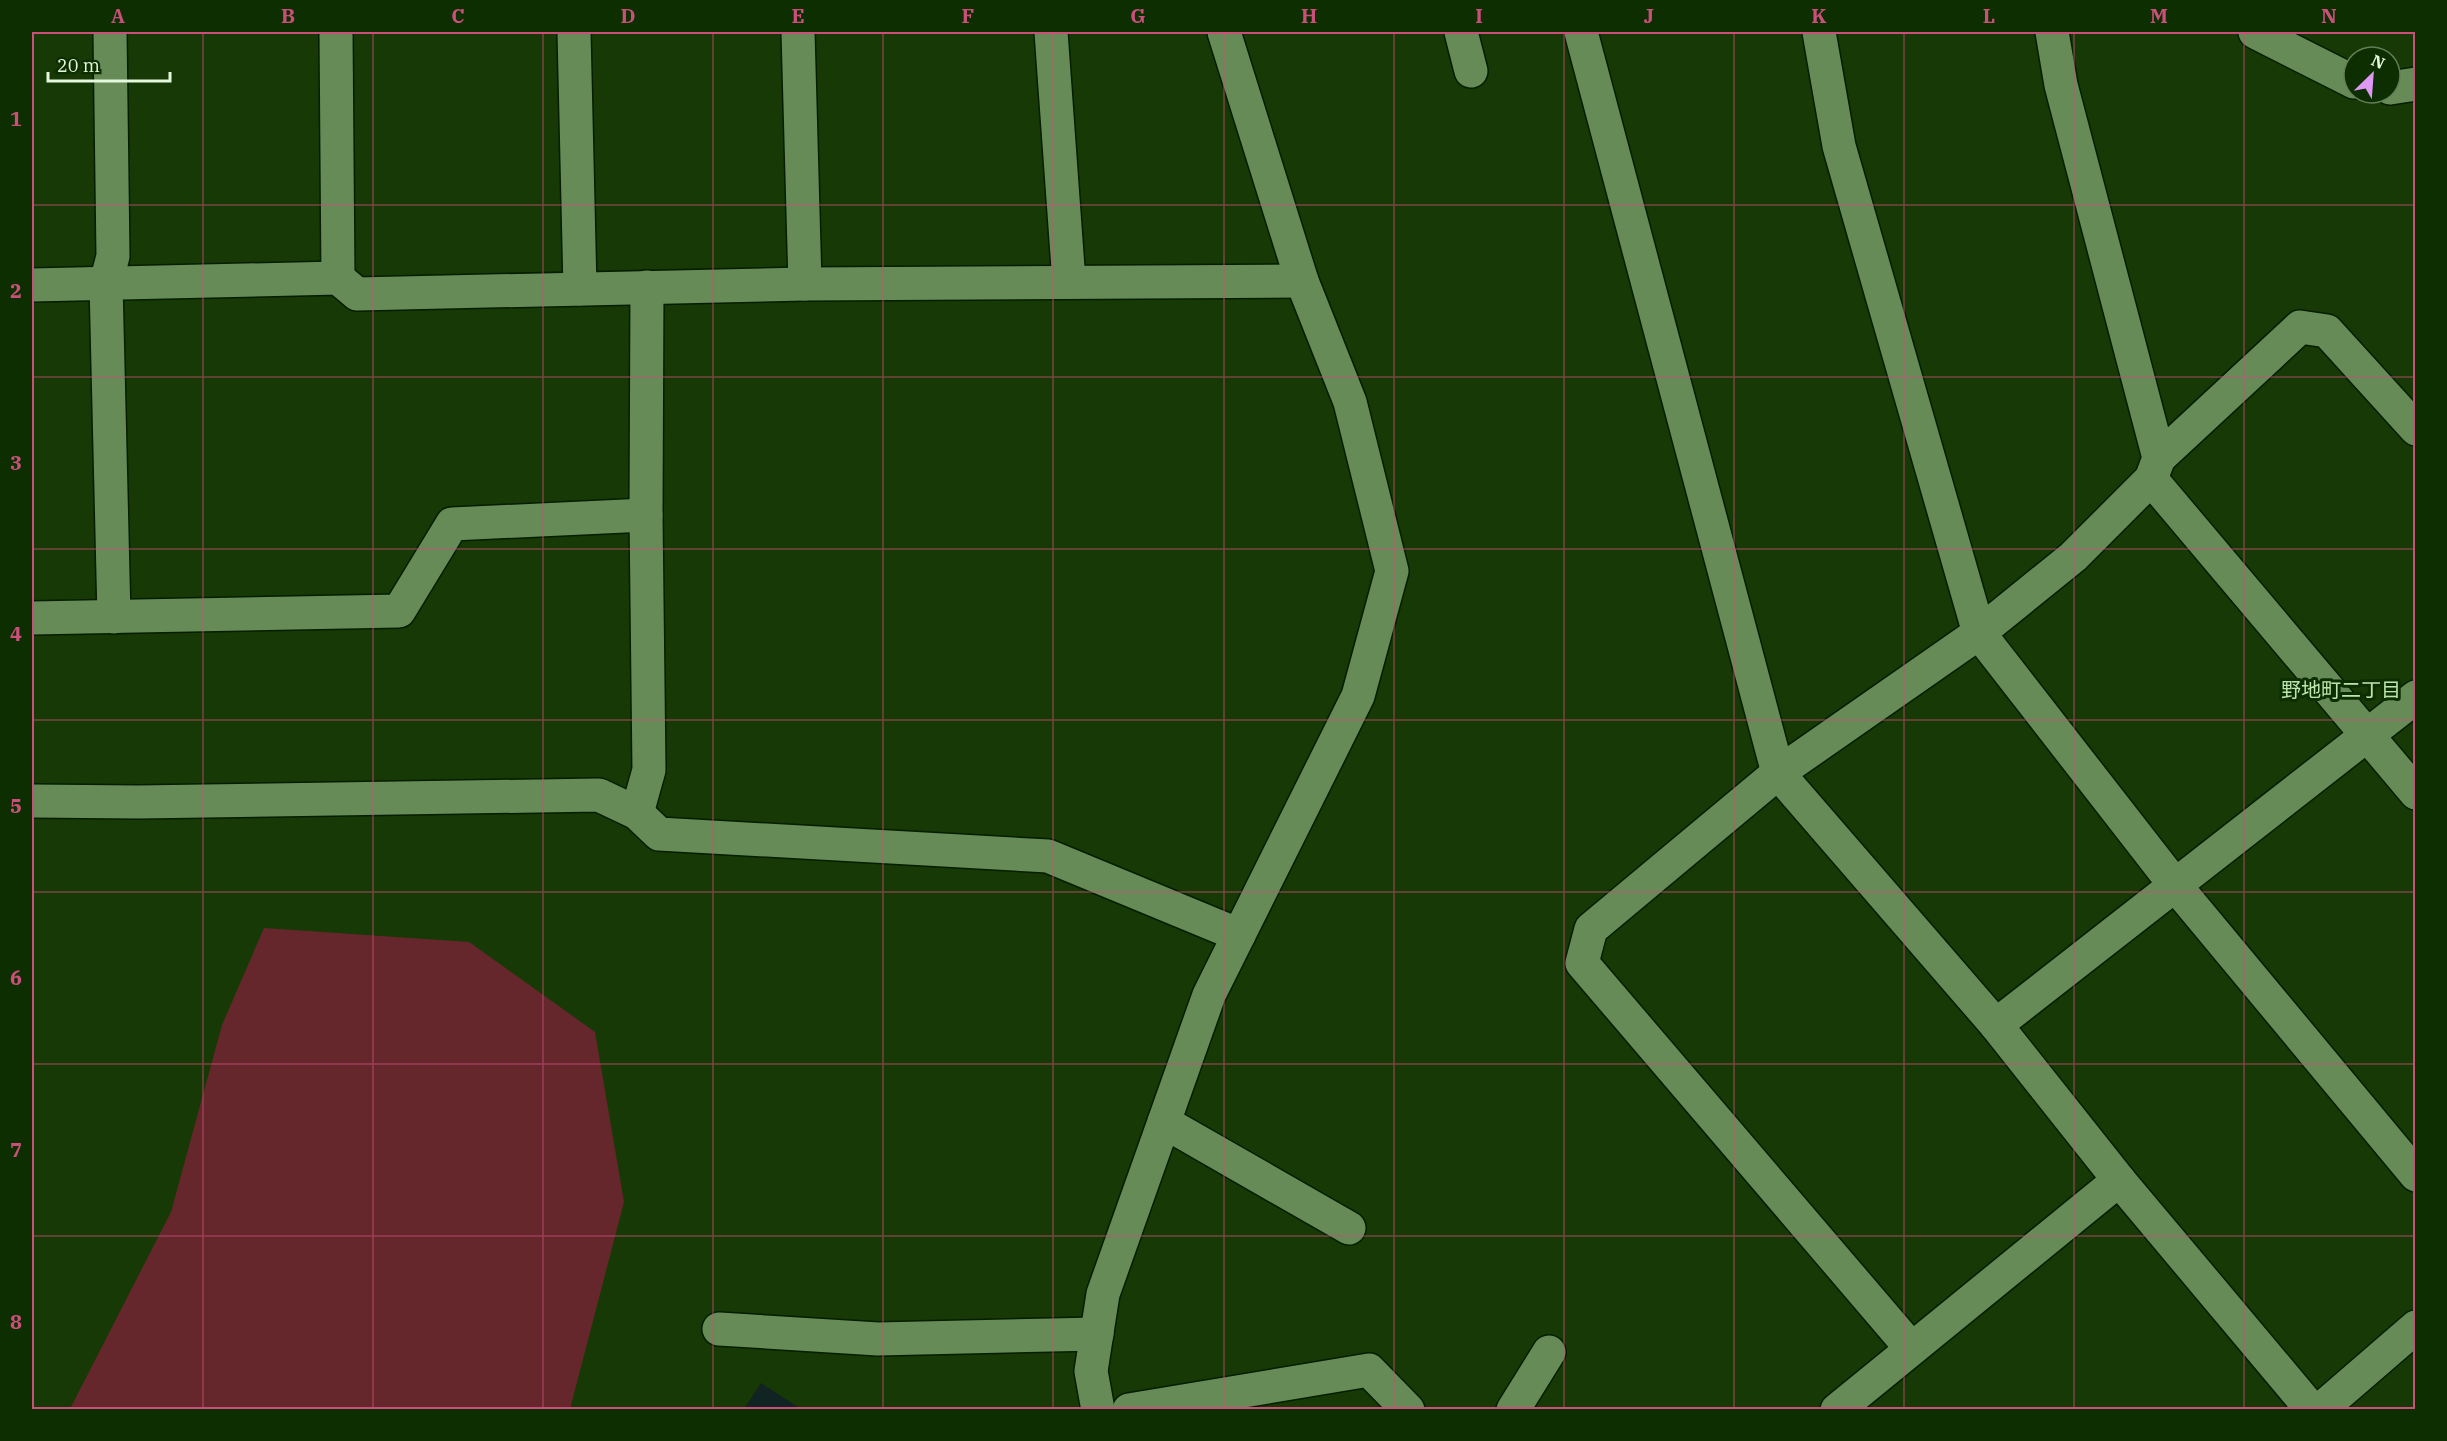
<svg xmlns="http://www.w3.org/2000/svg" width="2447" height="1441" viewBox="0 0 2447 1441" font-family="'IBM Plex Serif','Noto Sans JP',serif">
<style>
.green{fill:#66272c}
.water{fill:#112323}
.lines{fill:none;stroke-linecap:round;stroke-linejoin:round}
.minor-casing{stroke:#051e00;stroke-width:36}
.tertiary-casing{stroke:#051e00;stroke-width:36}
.minor{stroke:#668b57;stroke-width:33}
.tertiary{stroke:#668b57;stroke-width:33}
.grid{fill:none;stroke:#ca507b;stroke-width:1.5;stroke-opacity:0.55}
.labels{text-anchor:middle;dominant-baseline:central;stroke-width:6;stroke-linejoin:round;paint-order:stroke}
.neighbourhood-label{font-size:20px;fill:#bce5ad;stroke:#0d2e00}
.neatline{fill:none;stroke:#ca507b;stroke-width:2}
.grid-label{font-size:20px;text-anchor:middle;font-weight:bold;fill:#ca507b}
</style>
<rect width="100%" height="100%" fill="#173905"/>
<!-- green -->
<polygon class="green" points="264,928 469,942 595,1032 624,1202 570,1409 70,1409 171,1212 222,1025"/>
<!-- water -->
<polygon class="water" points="761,1383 801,1409 744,1409"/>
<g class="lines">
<defs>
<g id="minor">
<polyline points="110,32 113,256 106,283 114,617"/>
<polyline points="336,32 338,278"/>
<polyline points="574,32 580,289"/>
<polyline points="798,32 805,284"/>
<polyline points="1051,32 1069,282"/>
<polyline points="1461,32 1471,71"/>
<polyline points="1581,32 1778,773 1996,1025 2119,1180 2312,1410"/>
<polyline points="1819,32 1839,146 1979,633 2175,885 2416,1175"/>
<polyline points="2255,32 2354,82"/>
<polyline points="2390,88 2416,84"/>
<polyline points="32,285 338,278 357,294 805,284 1302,281"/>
<polyline points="2159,458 2300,327 2327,331 2416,429"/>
<polyline points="2151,479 2416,793"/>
<polyline points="32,618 399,611 452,524 646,515"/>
<polyline points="32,801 138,802 599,795 637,813 659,834 1048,856 1239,935"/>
<polyline points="637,813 649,770 646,515 647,287"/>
<polyline points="1996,1025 2416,697"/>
<polyline points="1164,1122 1349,1228"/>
<polyline points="719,1329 878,1339 1097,1334"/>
<polyline points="1911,1348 1582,963 1591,929 1778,773 1979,633 2073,557 2151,479 2159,458 2061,85 2052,32"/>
<polyline points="1129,1410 1369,1370 1408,1410"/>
<polyline points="1513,1410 1549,1352"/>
<polyline points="1837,1410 2119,1180"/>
<polyline points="2320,1410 2416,1327"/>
</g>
<polyline id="tertiary" points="1098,1410 1091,1371 1103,1294 1209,995 1358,696 1392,571 1350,402 1302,281 1224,32"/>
</defs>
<!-- minor casing -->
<use href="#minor" class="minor-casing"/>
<!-- tertiary casing -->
<use href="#tertiary" class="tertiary-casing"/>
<!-- minor -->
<use href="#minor" class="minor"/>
<!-- tertiary -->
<use href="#tertiary" class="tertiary"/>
</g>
<!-- grid -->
<path class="grid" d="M203,32v1378M373,32v1378M543,32v1378M713,32v1378M883,32v1378M1053,32v1378M1224,32v1378M1394,32v1378M1564,32v1378M1734,32v1378M1904,32v1378M2074,32v1378M2244,32v1378M32,205h2384M32,377h2384M32,549h2384M32,720h2384M32,892h2384M32,1064h2384M32,1236h2384"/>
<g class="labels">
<!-- neighbourhood labels -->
<g class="neighbourhood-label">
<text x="2341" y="689">野地町二丁目</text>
</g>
</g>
<!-- border -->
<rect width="2447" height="1441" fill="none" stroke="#0d2e00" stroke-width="66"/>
<!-- north arrow -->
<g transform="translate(2372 75) rotate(25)"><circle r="28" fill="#0d2e00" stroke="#637f58" stroke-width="1.5"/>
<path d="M0-4.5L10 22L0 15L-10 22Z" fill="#dd99f4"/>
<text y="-9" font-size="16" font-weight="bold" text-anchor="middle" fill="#e3f8dc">N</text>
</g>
<!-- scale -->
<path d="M48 72v9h122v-9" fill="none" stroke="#e3f8dc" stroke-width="3"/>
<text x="57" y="72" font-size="18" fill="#e3f8dc" stroke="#0d2e00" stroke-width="4.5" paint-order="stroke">20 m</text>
<rect x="33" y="33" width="2381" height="1375" class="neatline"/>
<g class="grid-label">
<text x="118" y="23">A</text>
<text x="288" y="23">B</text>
<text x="458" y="23">C</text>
<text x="628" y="23">D</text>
<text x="798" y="23">E</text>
<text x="968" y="23">F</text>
<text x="1138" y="23">G</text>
<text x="1309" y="23">H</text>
<text x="1479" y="23">I</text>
<text x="1649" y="23">J</text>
<text x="1819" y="23">K</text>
<text x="1989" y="23">L</text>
<text x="2159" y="23">M</text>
<text x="2329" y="23">N</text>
<text x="16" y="126">1</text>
<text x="16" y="298">2</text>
<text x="16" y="470">3</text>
<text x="16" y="641">4</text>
<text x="16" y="813">5</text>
<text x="16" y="985">6</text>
<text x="16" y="1157">7</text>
<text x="16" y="1329">8</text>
</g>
</svg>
